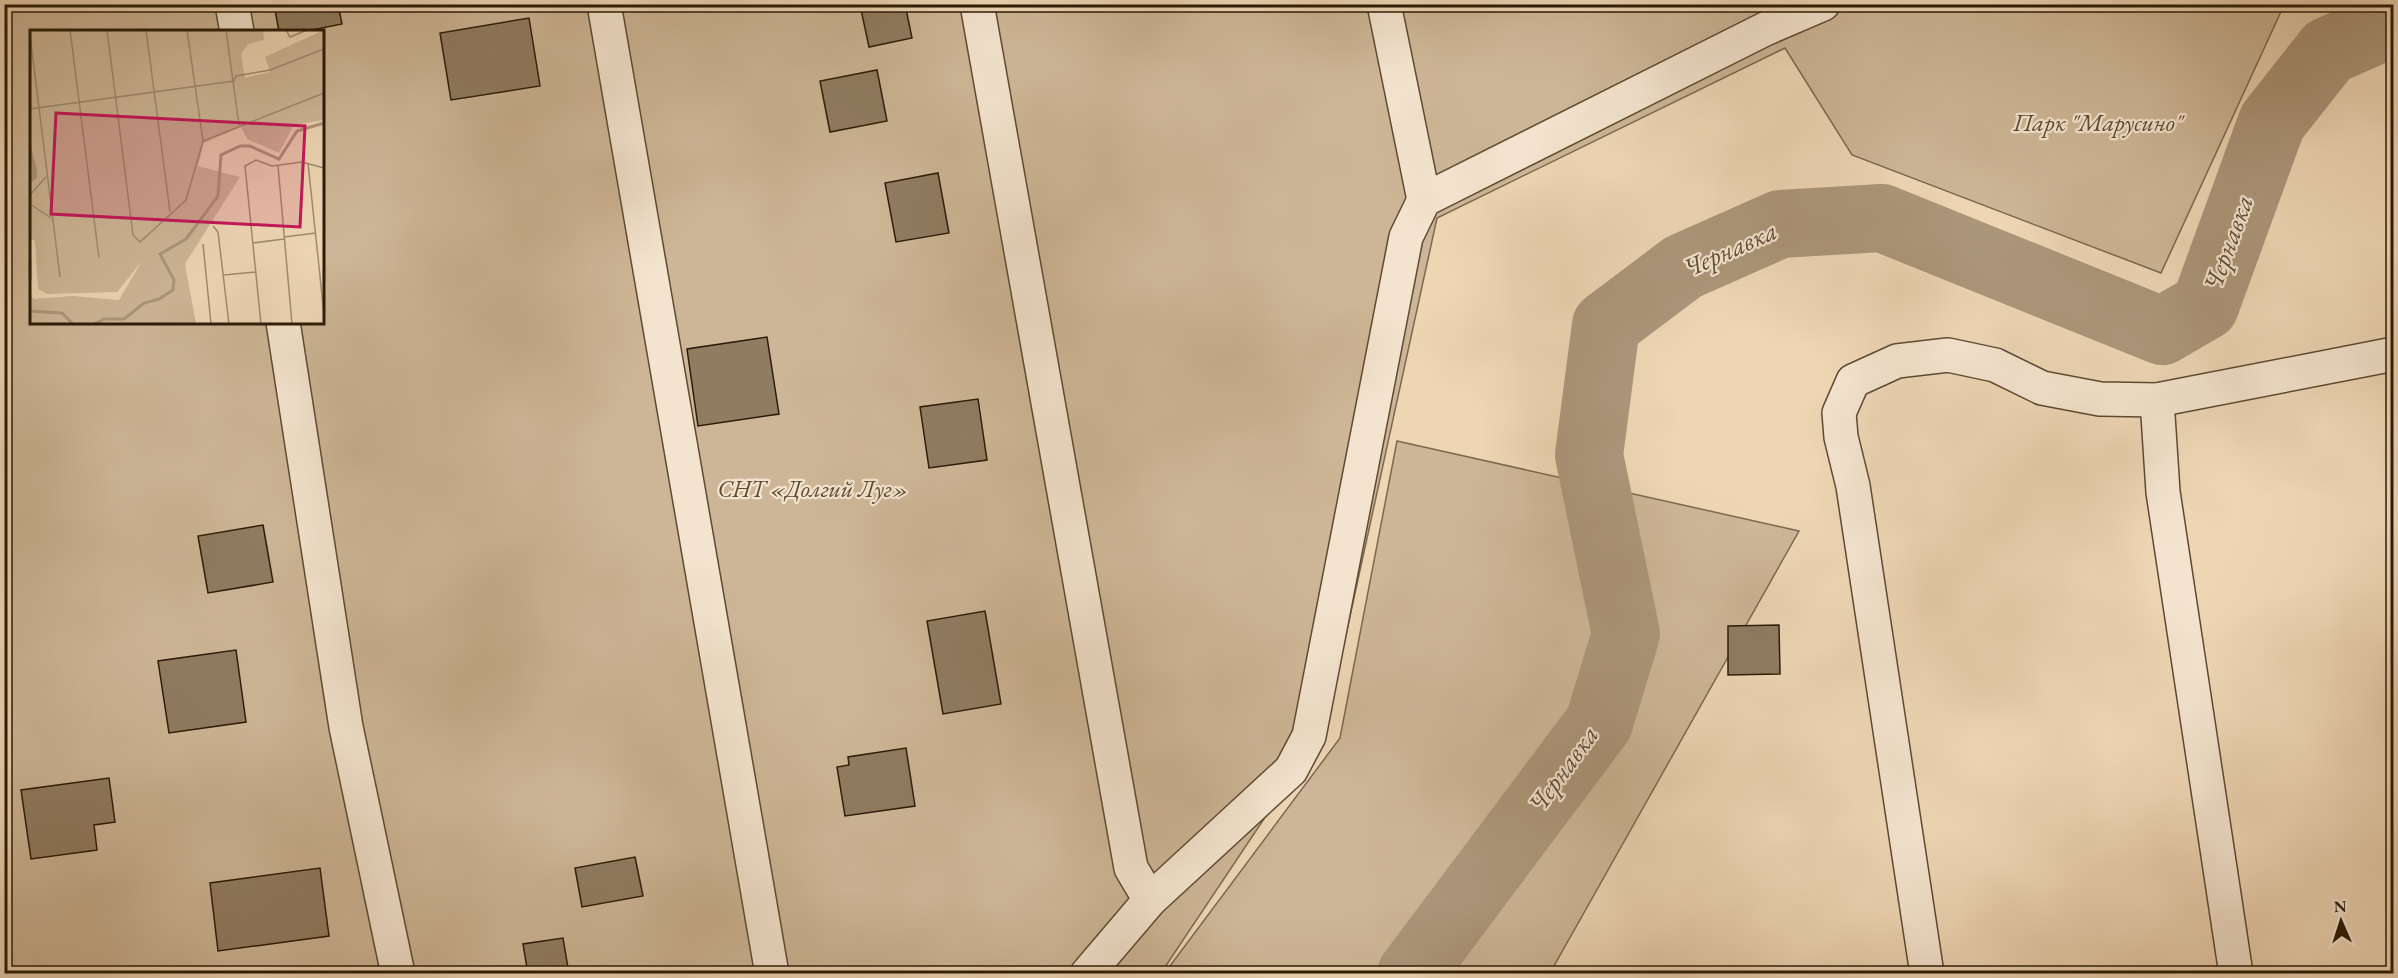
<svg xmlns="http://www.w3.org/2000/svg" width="2398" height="978" viewBox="0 0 2398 978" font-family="'EB Garamond',serif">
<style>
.green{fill:#cdb697;stroke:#7c684f;stroke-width:1.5;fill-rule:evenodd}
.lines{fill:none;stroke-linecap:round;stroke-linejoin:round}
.river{stroke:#ac967a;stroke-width:68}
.building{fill:#907c61;stroke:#2b1b07;stroke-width:1.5}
.minor-casing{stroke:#5c4a32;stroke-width:36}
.minor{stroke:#f4e4cf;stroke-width:33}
.labels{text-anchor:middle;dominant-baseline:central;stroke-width:4.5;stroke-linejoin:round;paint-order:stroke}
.park-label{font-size:24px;font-style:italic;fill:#5c4a32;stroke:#f4e4cf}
.water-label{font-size:26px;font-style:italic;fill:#5f4c35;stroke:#f4e4cf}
.inset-river{fill:none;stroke:#ac967a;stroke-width:3}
.inset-road{fill:none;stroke:#a08b6f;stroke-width:1.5}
.view{fill:#c2185b;fill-opacity:0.15;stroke:#c2185b;stroke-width:3}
.inset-edge{fill:none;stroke:#2b1b07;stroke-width:3}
</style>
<rect width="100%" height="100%" fill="#eed6b5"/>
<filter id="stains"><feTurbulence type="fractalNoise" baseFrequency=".00333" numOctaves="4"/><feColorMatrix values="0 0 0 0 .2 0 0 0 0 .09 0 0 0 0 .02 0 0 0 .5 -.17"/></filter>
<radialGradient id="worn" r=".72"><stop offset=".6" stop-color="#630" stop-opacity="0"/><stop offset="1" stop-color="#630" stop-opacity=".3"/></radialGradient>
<!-- green -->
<g class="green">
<path d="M5,5h2279l-123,268 -309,-118 -67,-107 -348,170 -111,508 -165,247 -1156,1zM32,32h290v290h-290z"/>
<polygon points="1397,441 1799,531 1550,973 1164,974 1340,738"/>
</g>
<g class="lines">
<!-- river -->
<polyline class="river" points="1411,974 1599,723 1626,634 1589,455 1606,325 1683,267 1780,224 1882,218 2162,331 2205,306 2272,122 2328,51 2394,22"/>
</g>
<!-- building -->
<g class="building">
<polygon points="274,4 338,4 342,24 302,32 279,32"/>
<polygon points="905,4 912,38 869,47 860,5"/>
<polygon points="529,18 540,86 451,100 440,33"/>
<polygon points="877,70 887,121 830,132 820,81"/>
<polygon points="938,173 949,233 896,242 885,183"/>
<polygon points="767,337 779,414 698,426 687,349"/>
<polygon points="978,399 987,460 929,468 920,407"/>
<polygon points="263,525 273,582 208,593 198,536"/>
<polygon points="985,611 1001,704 943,714 927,621"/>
<polygon points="1779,625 1780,674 1728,675 1728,626"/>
<polygon points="236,650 246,722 169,733 158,661"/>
<polygon points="906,748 915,806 845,816 837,767 849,765 848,757"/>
<polygon points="109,778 115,822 94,825 97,850 31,859 21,790"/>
<polygon points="635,857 643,896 582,907 575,868"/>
<polygon points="320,868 329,936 218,951 210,883"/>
<polygon points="563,938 569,974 528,974 523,944"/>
</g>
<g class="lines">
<defs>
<g id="minor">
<polyline points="232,4 237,32"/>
<polyline points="604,4 772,974"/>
<polyline points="977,4 1131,868 1150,900"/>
<polyline points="1384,4 1424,200"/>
<polyline points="283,322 346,727 398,974"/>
<polyline points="2157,400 2163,492 2236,974"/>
<polyline points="1087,974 1150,900 1291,770 1309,736 1406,237 1424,200 1765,29 1823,4"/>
<polyline points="1927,974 1853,486 1841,437 1839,413 1853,381 1897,361 1948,355 1995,365 2042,388 2100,399 2157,400 2394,354"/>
</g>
</defs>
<!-- minor casing -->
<use href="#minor" class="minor-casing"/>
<!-- minor -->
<use href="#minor" class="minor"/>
</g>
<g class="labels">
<!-- park labels -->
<g class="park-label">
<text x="2098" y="122">Парк "Марусино"</text>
<text x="813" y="488">СНТ «Долгий Луг»</text>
</g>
<!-- water labels -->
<g class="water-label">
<text transform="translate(2228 243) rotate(-70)">Чернавка</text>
<text transform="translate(1730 249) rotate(-24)">Чернавка</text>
<text transform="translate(1563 769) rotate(-54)">Чернавка</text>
</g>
</g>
<!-- overview -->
<g transform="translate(30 30)">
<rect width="294" height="294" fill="#eed6b5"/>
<path d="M0,0h233l1,10 -16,4 -7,10 4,24 25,-6 -5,-15 59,-27v90l-30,5 -15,28 -32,-14 -6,-12 -37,16 -6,23 42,11 -55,87 11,60h-166v-29l4,4 39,-3 46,4 23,-39 -25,31 -70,2 -9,-5 -3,-48 -5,-3z" fill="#cdb697"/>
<path d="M0,113l7,27v8l-7,5z" fill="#ac967a"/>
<path class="inset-river" d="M0,229v21M0,281l32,2 11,11M64,294l10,-5h20l20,-16 15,-4 14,-9 1,-10 -14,-26 26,-15 32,-43 3,-41 19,-9h10l29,13 18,-28 27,-8"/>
<path class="inset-road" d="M40,0l29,228M77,0l26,205 7,7 46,-42 17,-59 121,-48M116,0l24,182M157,0l16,111M196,0l13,95M256,0l4,7 17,-7M0,5l30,242M0,79l204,-28 2,-5 34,-6 54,-21M278,133l16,151M248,136l14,158M0,165l16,-18M0,174l21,14M183,196l5,6 11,92M254,207l32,-4M223,213l31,-4M173,214l8,80M194,245l31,-3M231,294l-16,-158 11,-6 16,6 30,-4 22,6"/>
<path class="view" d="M26,83l249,13 -5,101 -249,-13z"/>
<rect width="294" height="294" class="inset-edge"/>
</g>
<!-- margin -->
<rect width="2398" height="978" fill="none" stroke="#eed6b5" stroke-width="24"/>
<rect x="6" y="6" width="2386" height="966" fill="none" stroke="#2b1b07" stroke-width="3"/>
<rect x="12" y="12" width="2374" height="954" fill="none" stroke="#2b1b07" stroke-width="1.5"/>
<!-- north arrow -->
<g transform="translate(2341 921) rotate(357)" stroke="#f4e4cf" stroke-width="4.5" paint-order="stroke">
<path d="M0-4.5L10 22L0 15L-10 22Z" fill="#2b1b07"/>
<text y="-9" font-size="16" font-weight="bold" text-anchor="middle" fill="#2b1b07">N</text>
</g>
<rect width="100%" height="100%" filter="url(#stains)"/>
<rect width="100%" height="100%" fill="url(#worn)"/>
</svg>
